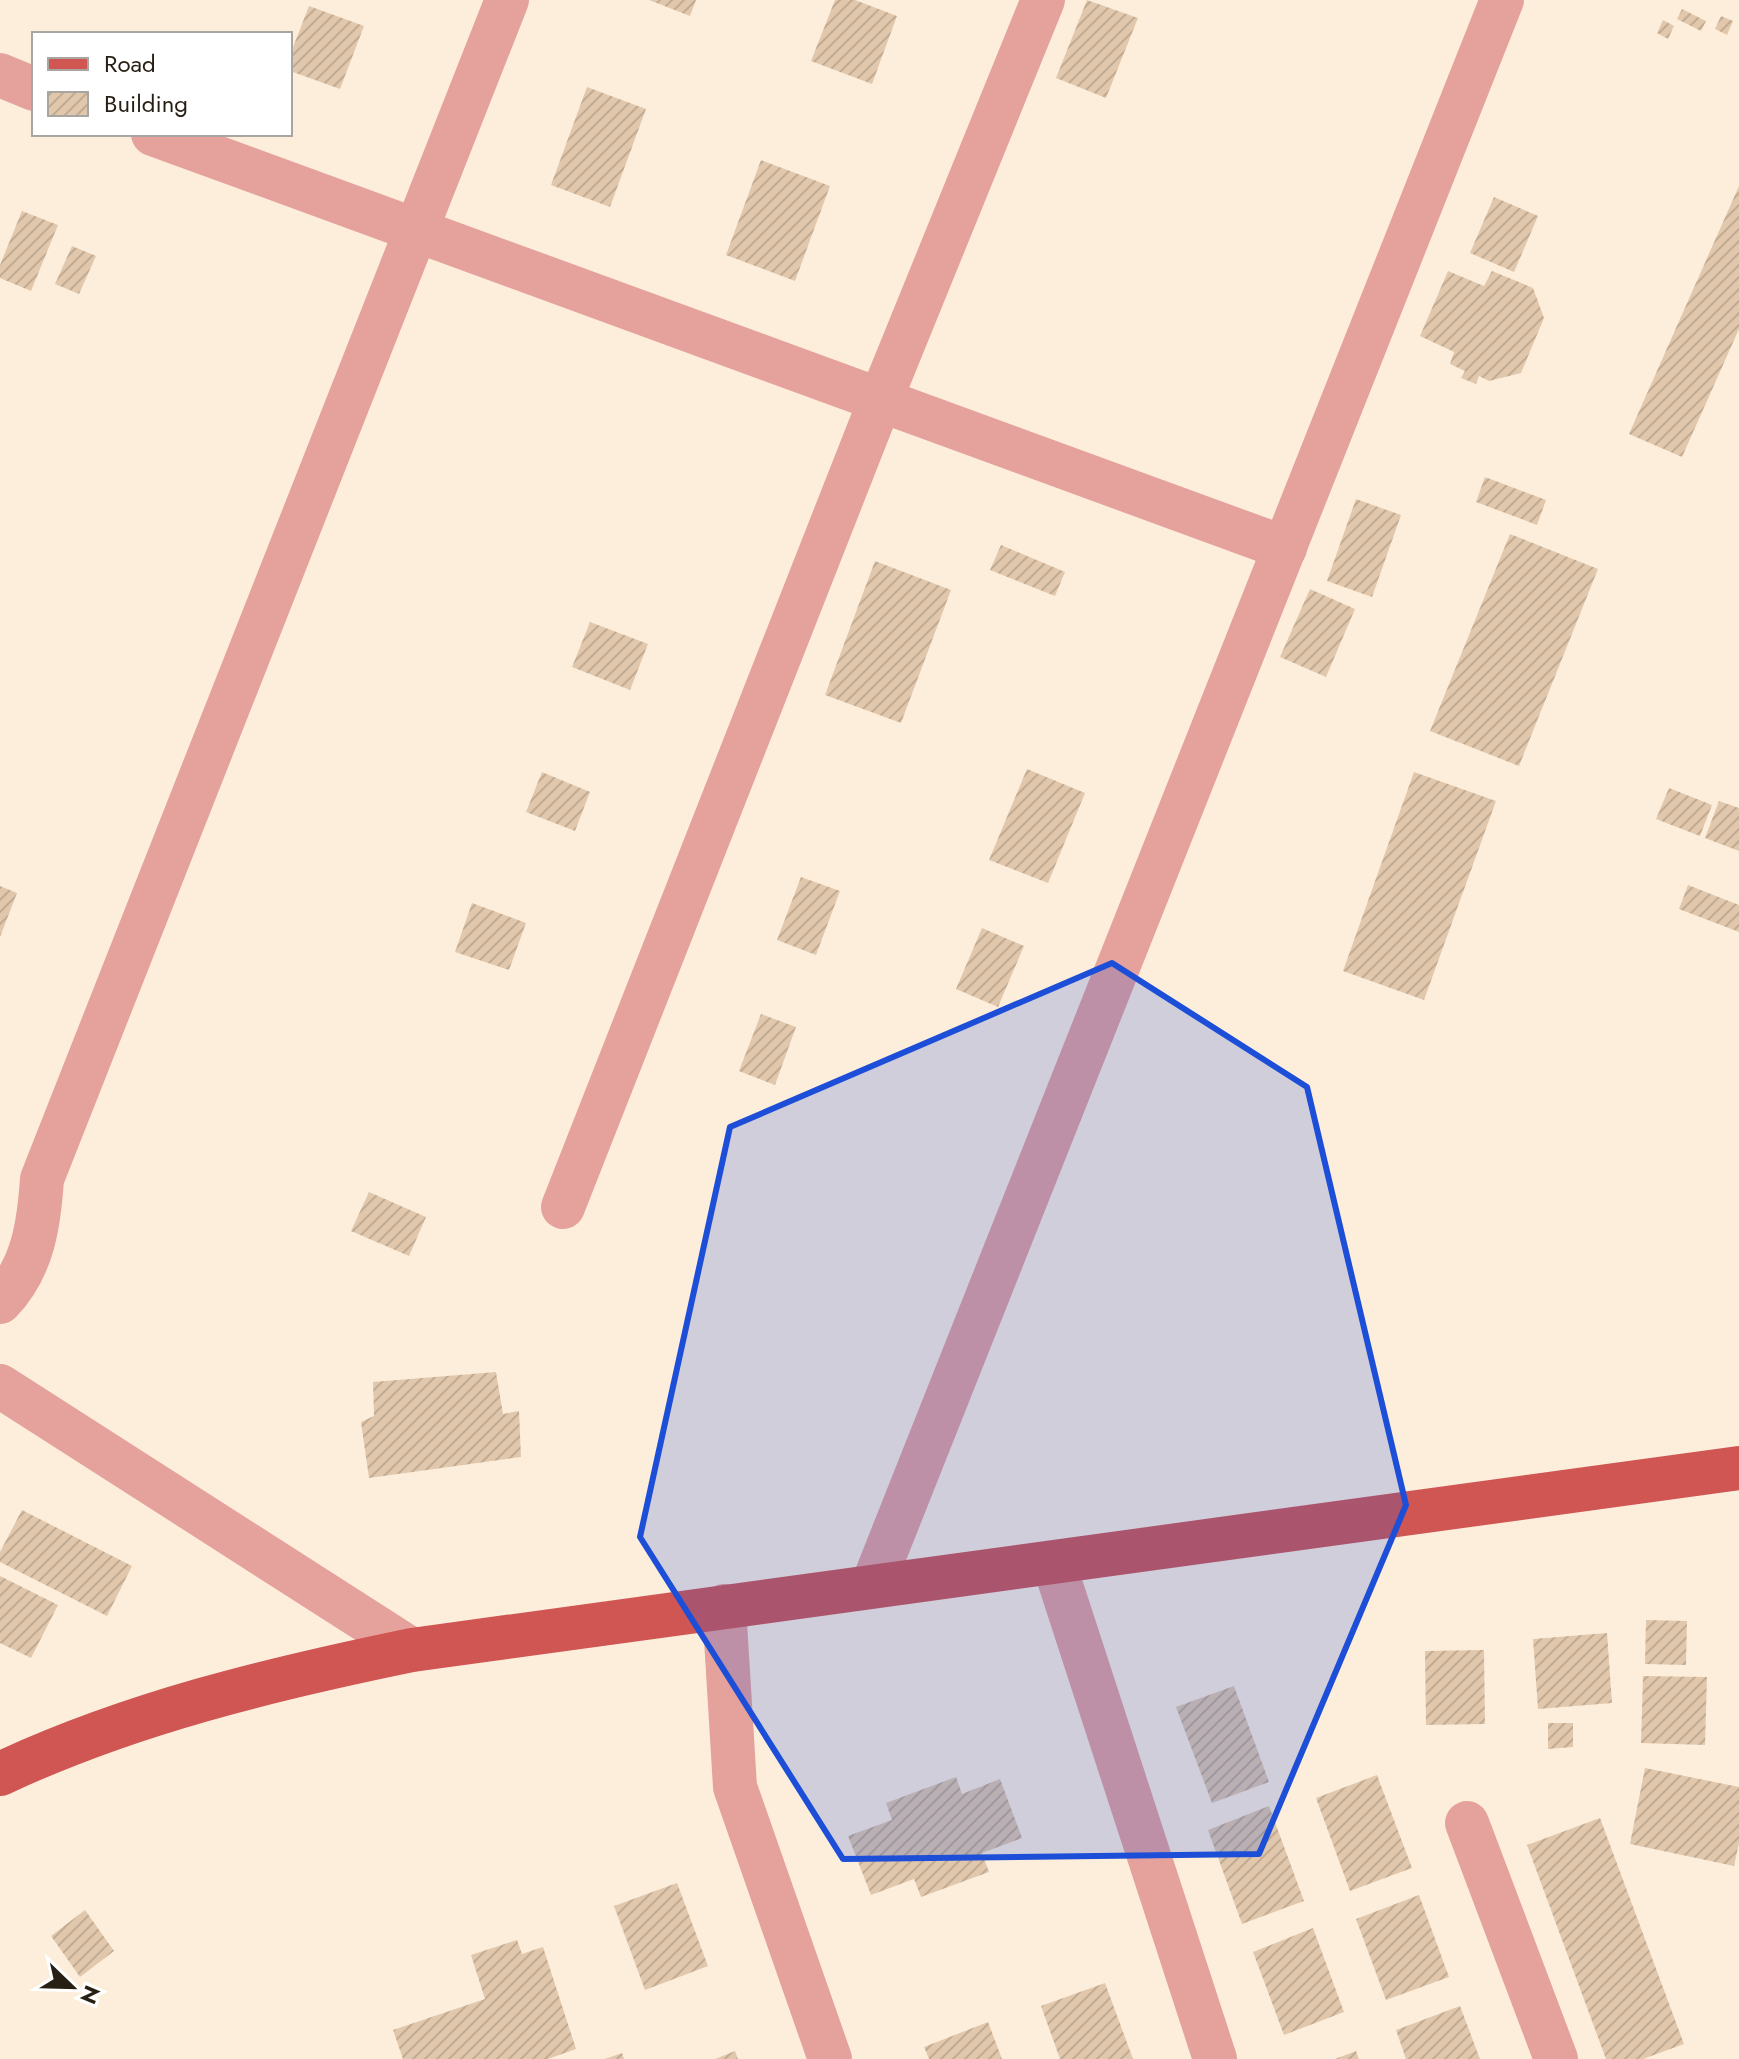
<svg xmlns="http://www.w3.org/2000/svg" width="1739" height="2059" viewBox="0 0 1739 2059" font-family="Jost,sans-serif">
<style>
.building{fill:url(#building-hatch)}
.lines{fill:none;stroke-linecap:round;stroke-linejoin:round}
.minor{stroke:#e5a19c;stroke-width:44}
.major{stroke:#cf5653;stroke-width:44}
.marked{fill:#1d4ed8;fill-opacity:0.2;stroke:#1d4ed8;stroke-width:6;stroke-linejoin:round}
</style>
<defs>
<pattern id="building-hatch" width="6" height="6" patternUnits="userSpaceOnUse" patternTransform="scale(2)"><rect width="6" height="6" fill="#e1c8ac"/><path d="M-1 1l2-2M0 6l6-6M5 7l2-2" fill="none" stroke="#c1ab93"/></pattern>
</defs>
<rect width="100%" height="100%" fill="#fdeedc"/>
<!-- building -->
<g class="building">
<polygon points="649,0 696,0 690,16"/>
<polygon points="835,0 855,0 897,16 872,84 811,61"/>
<polygon points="1087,0 1138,18 1106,98 1056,78"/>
<polygon points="309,6 364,26 340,89 290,71 290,55"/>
<polygon points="1682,9 1706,21 1701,31 1677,19"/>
<polygon points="1721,16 1733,21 1727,35 1715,29"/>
<polygon points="1663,20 1674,26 1668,39 1657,33"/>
<polygon points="587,87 646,109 610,207 551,185"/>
<polygon points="761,160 830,186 795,281 726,255"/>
<polygon points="1739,186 1739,329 1682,457 1629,434"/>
<polygon points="1494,197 1538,216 1514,272 1470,253"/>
<polygon points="22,211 58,225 31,291 0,278 0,265"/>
<polygon points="72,246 96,256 79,294 55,284"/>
<polygon points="1448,271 1484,286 1492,271 1533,288 1544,318 1521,373 1489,381 1479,376 1476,384 1461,378 1465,371 1450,364 1454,352 1420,336"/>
<polygon points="1485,477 1546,500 1537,525 1476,502"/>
<polygon points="1356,499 1401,515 1372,597 1327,581"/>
<polygon points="1510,534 1598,569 1519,766 1430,731"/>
<polygon points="1001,545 1065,572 1055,596 990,570"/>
<polygon points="875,561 951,590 901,723 825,695"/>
<polygon points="1310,589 1355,609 1326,677 1280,657"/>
<polygon points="590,622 648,644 630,690 572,667"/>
<polygon points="1027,769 1085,793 1048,883 989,860"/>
<polygon points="542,772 590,792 575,831 526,812"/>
<polygon points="1414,772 1496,801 1424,1000 1343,971"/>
<polygon points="1669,788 1712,805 1700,836 1656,819"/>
<polygon points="1719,801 1739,808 1739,851 1705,838"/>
<polygon points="801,877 840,891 816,955 777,940"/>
<polygon points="1688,885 1739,905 1739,932 1679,909"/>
<polygon points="0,886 17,893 0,937"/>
<polygon points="472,903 526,923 509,970 455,952"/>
<polygon points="982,928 1024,946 998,1007 956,989"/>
<polygon points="761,1014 796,1027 775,1085 739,1071"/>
<polygon points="369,1192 426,1217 409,1256 351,1231"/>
<polygon points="496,1372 503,1414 519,1411 521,1457 369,1478 361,1422 374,1416 373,1382"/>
<polygon points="22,1510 132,1566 107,1616 0,1562 0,1552"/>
<polygon points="0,1576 58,1605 31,1658 0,1643"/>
<polygon points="1646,1620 1687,1621 1686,1665 1645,1664"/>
<polygon points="1607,1633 1612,1703 1538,1709 1533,1639"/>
<polygon points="1484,1650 1485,1724 1426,1725 1425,1651"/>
<polygon points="1643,1676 1707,1677 1705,1745 1641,1743"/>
<polygon points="1234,1686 1269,1782 1212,1803 1176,1707"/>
<polygon points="1548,1723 1573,1723 1573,1747 1548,1749"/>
<polygon points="1645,1768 1739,1787 1739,1843 1734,1866 1630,1844"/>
<polygon points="1377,1775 1412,1868 1350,1891 1316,1798"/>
<polygon points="956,1777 962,1794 1000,1779 1022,1838 982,1853 989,1872 921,1897 914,1879 871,1895 848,1836 892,1820 886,1803"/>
<polygon points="1269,1806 1304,1901 1242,1924 1208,1830"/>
<polygon points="1600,1818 1684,2044 1643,2059 1606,2059 1527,1845"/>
<polygon points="677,1883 708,1966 645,1990 614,1906"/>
<polygon points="1419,1895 1449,1977 1386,2000 1356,1919"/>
<polygon points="85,1910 114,1951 80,1977 51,1936"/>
<polygon points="1313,1928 1344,2012 1284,2035 1253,1952"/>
<polygon points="517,1940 522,1954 543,1947 576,2049 548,2059 403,2059 393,2030 485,1999 471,1955"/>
<polygon points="1105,1983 1133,2059 1060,2059 1041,2006"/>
<polygon points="1460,2006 1480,2059 1406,2059 1396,2030"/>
<polygon points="988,2022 1002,2059 929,2059 924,2047"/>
<polygon points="735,2051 738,2059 715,2059"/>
<polygon points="1356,2051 1359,2059 1335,2059"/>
<polygon points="622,2053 624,2059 605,2059"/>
</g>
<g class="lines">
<!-- minor -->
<g class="minor">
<polyline points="0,75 34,89"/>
<polyline points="153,134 1285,548"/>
<polyline points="563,1207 880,401 1043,0"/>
<path d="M0,1302c33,-34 39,-78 42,-123l465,-1179"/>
<polyline points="0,1386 412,1650"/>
<polyline points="1054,1564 1215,2059"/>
<polyline points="873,1584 1502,0"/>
<polyline points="724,1606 735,1787 830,2059"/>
<polyline points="1467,1823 1556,2059"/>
</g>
<!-- major -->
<path class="major" d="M0,1774c130,-61 271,-95 412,-124l1327,-182"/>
</g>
<!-- marked area -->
<path class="marked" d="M1112,963l195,124 99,418 -147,349 -416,5 -203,-322 90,-410z"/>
<!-- legend -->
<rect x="32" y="32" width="260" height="104" fill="#ffffff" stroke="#a9a5a1" stroke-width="2"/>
<rect x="48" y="58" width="40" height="12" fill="#cf5653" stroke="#a9a5a1" stroke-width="2"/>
<text x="104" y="72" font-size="24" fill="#281f14">Road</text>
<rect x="48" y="92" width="40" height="24" fill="url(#building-hatch)" stroke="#a9a5a1" stroke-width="2"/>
<text x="104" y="112" font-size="24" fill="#281f14">Building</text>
<!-- north arrow -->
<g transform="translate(72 1987) rotate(113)" stroke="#ffffff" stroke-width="6" paint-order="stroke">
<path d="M0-6L14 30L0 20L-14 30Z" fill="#281f14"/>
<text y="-12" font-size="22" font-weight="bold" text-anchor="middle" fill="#281f14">N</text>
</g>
</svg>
